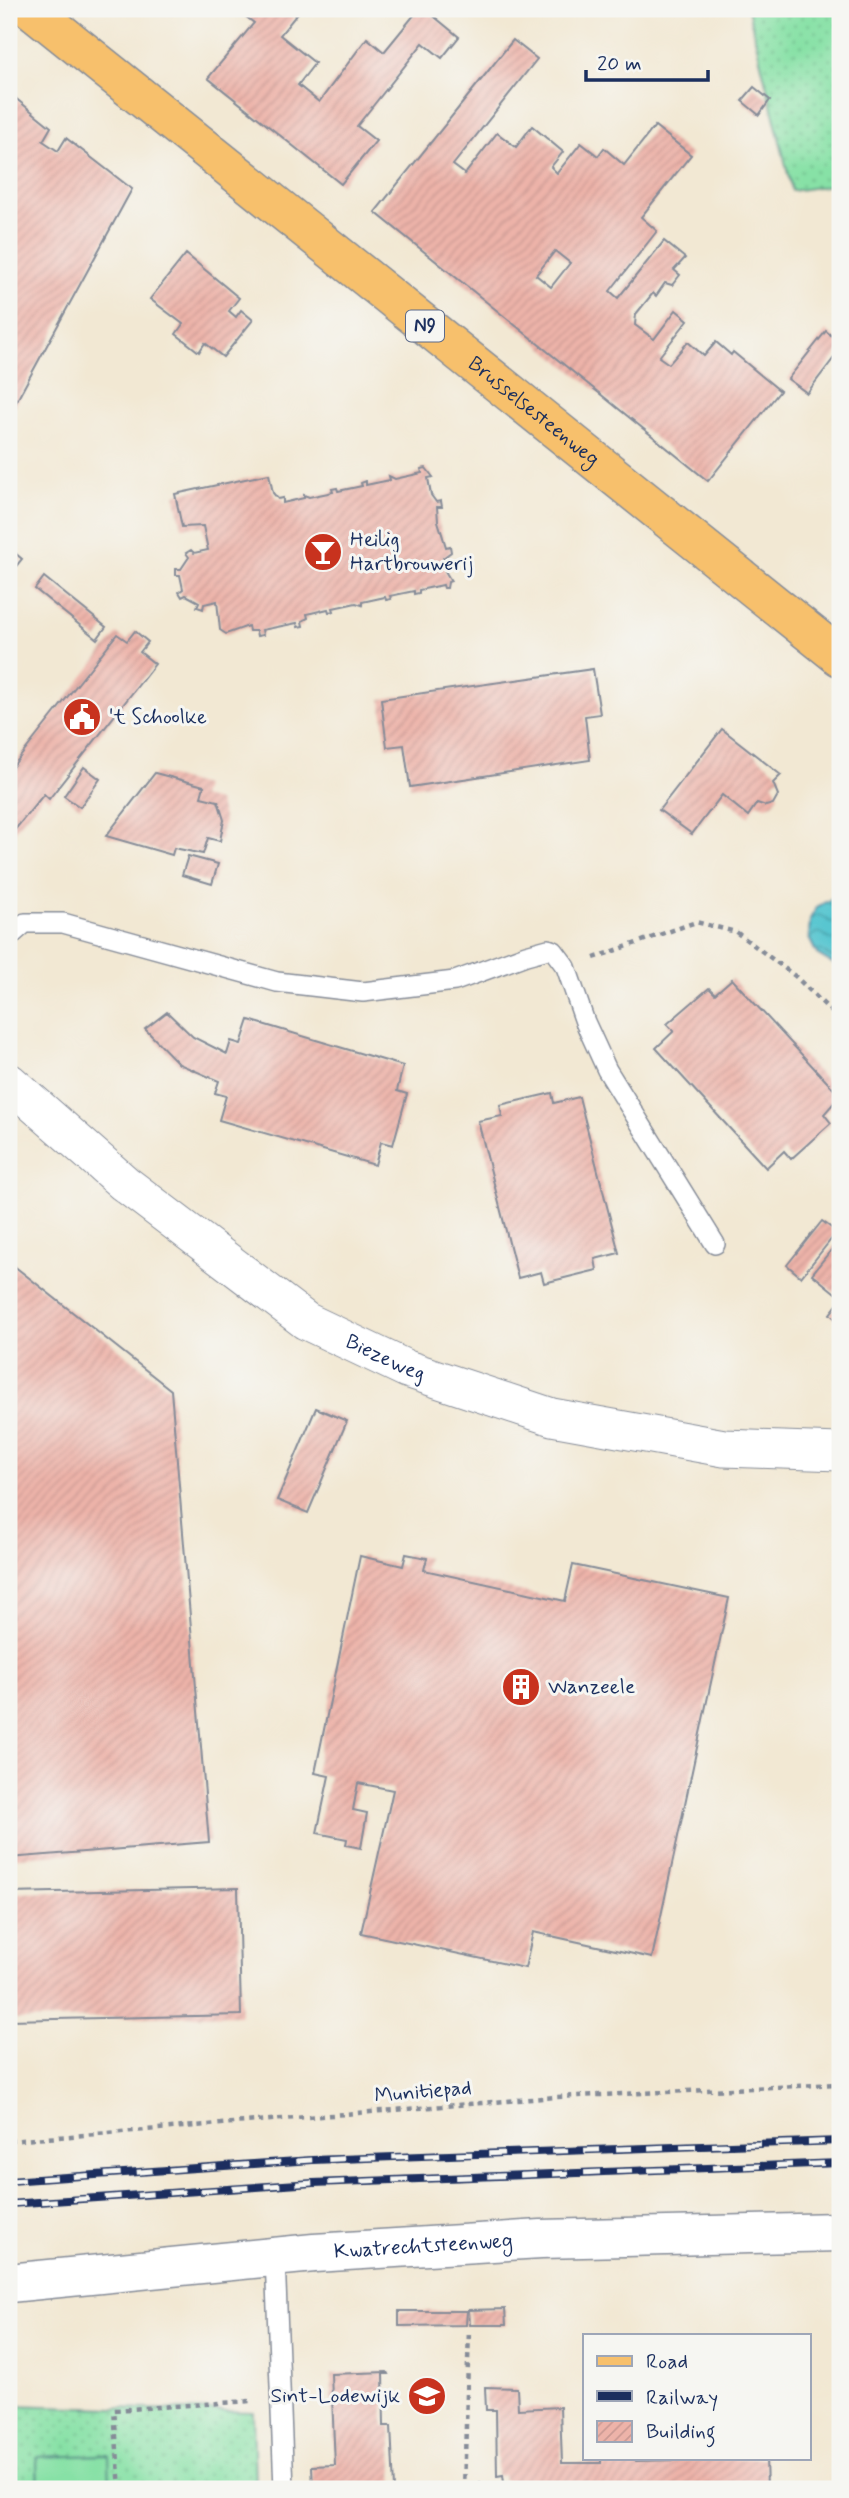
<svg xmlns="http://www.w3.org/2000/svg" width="849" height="2498" viewBox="0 0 849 2498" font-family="Mynerve,sans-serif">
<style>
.grass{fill:url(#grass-dots);stroke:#518882;stroke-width:2}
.garden{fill:#87e1a6;stroke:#518882;stroke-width:2}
.water{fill:url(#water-waves);stroke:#3a7a97;stroke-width:2}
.building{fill:url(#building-hatch);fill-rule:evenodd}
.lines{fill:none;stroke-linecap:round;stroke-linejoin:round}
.service-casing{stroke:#868c98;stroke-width:22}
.minor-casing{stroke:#868c98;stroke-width:39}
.tertiary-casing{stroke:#868c98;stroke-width:41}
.primary-casing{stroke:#868c98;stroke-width:41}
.path{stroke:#868c98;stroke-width:4.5;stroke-dasharray:5 5;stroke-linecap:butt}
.service{stroke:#fff;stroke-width:19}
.minor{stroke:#fff;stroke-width:37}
.tertiary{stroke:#fff;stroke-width:38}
.primary{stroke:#f7c06c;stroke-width:38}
.rail-casing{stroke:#1b2f5e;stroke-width:8}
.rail{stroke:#f6f6f2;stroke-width:5;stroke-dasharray:16;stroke-linecap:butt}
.labels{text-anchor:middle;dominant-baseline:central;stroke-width:6;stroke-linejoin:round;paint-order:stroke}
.shield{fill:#f6f6f2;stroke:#5d6b8a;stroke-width:2}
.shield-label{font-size:19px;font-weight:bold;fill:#1b2f5e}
.street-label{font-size:21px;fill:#1b2f5e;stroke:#f6f6f2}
.poi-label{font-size:21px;fill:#1b2f5e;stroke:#f6f6f2;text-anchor:start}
</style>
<defs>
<pattern id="grass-dots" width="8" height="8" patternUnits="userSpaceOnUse" patternTransform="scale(1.75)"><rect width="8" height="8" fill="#87e1a6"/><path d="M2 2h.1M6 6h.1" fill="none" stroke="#74c191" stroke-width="1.8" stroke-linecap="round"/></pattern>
<pattern id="water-waves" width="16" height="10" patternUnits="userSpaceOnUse" patternTransform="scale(1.75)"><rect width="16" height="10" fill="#59c6d0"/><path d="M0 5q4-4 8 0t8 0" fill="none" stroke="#49a1ac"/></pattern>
<pattern id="building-hatch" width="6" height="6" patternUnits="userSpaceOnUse" patternTransform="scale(1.75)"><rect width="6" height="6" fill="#edb3a9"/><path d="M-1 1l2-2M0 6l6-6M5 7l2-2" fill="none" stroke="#cb9a94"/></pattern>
</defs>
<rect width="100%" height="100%" fill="#f6f6f2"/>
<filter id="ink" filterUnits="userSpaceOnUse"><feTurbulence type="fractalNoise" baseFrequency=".0143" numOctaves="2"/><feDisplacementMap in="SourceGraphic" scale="14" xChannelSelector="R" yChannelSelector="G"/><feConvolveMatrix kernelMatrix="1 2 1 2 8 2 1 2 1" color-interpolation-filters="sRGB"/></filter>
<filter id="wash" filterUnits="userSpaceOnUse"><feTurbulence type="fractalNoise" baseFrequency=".00686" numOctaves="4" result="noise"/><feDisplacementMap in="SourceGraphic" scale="28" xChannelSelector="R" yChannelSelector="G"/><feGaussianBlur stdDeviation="1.57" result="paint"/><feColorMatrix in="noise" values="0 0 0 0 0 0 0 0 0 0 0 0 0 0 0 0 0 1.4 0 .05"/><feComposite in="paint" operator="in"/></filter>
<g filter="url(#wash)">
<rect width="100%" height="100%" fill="#f2e8d3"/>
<!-- grass -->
<g class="grass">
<polygon points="748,9 840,9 840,184 792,191"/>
<polygon points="9,2405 253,2412 255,2489 110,2489 108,2455 37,2457 38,2489 9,2489"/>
</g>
<!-- garden -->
<polygon class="garden" points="109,2455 110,2489 38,2489 37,2457"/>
<!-- water -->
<polygon class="water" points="840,894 840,968 817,954 809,938 810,919 817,907"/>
<g id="blocks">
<!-- building -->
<g class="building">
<polygon points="243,9 301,9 280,35 315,63 298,85 319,102 367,38 384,52 419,9 425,9 459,37 442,58 423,43 357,126 376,141 341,184 208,78 254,23 240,12"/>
<path d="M513,40l24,19 -84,106 12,9 32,-41 19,14 16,-21 31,26 -12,15 6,6 24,-30 17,13 6,-8 20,17 31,-39 36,29 -50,62 16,14 -47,60 8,7 46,-57 21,17 -11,12 6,5 -8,10 -7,-2 -9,13 -3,-3 -17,21 -1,11 19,14 22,-29 12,10 -29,37 10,7 19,-22 16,14 12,-14 15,13 2,-3 47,39 -72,90 -333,-269zM555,251l15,12 -19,24 -15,-12z"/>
<polygon points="754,87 770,100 759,115 742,101"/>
<polygon points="9,93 51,127 43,141 58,151 66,138 132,189 9,415"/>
<polygon points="186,254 239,298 229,311 236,317 241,310 253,320 223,357 205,343 199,352 176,334 183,324 150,299"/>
<polygon points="826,331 840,343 840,350 807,393 788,379"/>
<polygon points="426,468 433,477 428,478 431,495 436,502 441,501 442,507 437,507 438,521 446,547 450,546 451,552 443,558 445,571 451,581 448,582 447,588 444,588 443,585 419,590 419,593 414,594 414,591 390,596 391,599 386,600 385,597 362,602 362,605 356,603 333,608 334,611 329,612 328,609 307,614 308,618 302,621 303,626 298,627 297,623 262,630 263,635 257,636 256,631 249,631 248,626 226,634 220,630 217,601 204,604 203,609 197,607 199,602 186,595 182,597 179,592 183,589 180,575 176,575 176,569 181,569 189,557 186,553 191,550 194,553 208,550 203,526 182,527 175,494 269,474 273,493 278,499 283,498 283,503 304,498 304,495 309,497 333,492 332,489 337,488 338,491 362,486 361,483 366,481 366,485 390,480 389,476 395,479 422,473 421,469"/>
<polygon points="9,548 22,559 9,575"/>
<polygon points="44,577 106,627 97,639 35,589"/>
<polygon points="135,631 148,642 140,652 155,664 49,799 44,794 9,837 9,771 117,634 127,641"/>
<polygon points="593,669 600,714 585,716 590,760 410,787 404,745 387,747 381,699"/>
<polygon points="722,729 781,775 773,783 778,795 773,804 766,806 757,803 748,816 722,795 692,834 659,810"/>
<polygon points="84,767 100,779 80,807 64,796"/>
<polygon points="155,773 204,786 201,797 218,801 224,820 220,841 208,838 203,854 174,848 172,855 106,836"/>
<polygon points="188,856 218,864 212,884 182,875"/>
<polygon points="732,979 840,1096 824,1114 831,1123 791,1159 784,1151 766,1168 656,1048 674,1031 667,1024 709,988 715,994"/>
<polygon points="167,1012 193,1037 227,1054 231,1041 241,1044 249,1020 403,1066 397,1091 407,1094 393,1145 381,1142 375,1165 219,1120 226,1096 215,1093 219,1081 179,1064 145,1029"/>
<polygon points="552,1093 554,1103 579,1097 619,1253 595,1259 597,1270 544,1283 541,1272 518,1278 478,1121 502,1116 500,1105"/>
<polygon points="822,1221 837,1232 801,1277 787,1265"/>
<polygon points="835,1245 840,1248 840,1297 812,1274"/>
<polygon points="9,1262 171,1390 209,1842 9,1858"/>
<polygon points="840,1301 840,1323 830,1314"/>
<polygon points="316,1408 347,1421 308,1513 277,1500"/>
<polygon points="406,1554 427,1558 424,1570 565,1601 573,1565 729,1598 652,1958 533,1932 525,1968 361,1933 393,1790 358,1783 353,1810 367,1813 361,1848 346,1845 347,1839 317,1833 329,1776 315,1773 360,1556 403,1566"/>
<polygon points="238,1888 241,2015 9,2020 9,1893"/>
<polygon points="505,2309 506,2325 470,2325 469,2310"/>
<polygon points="399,2311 467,2311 466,2325 399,2326"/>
<polygon points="387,2372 388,2374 383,2374 384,2426 391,2426 394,2489 313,2489 312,2466 335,2465 331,2374"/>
<polygon points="485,2387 517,2388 518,2409 560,2407 562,2463 601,2463 601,2458 635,2458 636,2461 766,2458 767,2489 479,2489 479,2483 504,2483 503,2475 497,2476 496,2410 486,2410"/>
</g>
</g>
</g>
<g filter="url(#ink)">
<use href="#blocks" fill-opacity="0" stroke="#868c98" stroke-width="2"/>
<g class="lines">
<defs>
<g id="service">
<polyline points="9,937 25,923 63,923 277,982 363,992 455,981 526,955 548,949 554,951 566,967 585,1022 607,1070 715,1244"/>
<polyline points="275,2257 284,2489"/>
</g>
<g id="minor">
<path id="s1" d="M9,1082l115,101 182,138 101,48 145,48 172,31 116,4"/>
</g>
<g id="tertiary">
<path id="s2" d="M9,2283l305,-30 227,-14 299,-7"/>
</g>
<g id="primary">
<path id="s3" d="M31,9l809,648"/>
</g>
</defs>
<!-- service casing -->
<use href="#service" class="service-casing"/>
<!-- minor casing -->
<use href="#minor" class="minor-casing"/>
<!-- tertiary casing -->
<use href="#tertiary" class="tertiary-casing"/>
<!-- primary casing -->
<use href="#primary" class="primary-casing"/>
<!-- path -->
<g class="path">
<polyline points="594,958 696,922 736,932 795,976 840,1020"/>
<polyline points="9,2141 556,2097 840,2084"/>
<polyline points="120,2489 114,2410 251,2401"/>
<polyline points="464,2489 469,2330"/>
</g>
<!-- service -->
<use href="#service" class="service"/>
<!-- minor -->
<use href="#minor" class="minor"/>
<!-- tertiary -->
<use href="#tertiary" class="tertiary"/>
<!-- primary -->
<use href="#primary" class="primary"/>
<defs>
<g id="rail">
<polyline points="9,2181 312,2160 840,2141"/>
<polyline points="9,2204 313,2183 840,2163"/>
</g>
</defs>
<!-- rail casing -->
<use href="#rail" class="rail-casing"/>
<!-- rail -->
<use href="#rail" class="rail"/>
</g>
</g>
<!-- icons -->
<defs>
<symbol id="bar-disc" viewBox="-11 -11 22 22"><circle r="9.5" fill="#c8321e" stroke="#f6f6f2"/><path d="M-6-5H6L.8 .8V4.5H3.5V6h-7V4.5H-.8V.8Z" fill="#fff"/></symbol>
<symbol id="civic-disc" viewBox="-11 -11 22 22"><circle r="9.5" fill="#c8321e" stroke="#f6f6f2"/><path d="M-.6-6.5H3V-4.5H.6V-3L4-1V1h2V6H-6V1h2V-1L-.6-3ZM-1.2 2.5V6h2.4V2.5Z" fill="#fff"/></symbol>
<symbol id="building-disc" viewBox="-11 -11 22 22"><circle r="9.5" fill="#c8321e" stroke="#f6f6f2"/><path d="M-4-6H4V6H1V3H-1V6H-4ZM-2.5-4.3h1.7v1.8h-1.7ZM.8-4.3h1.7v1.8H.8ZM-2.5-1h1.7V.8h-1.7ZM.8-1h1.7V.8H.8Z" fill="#fff"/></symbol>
<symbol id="school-disc" viewBox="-11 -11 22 22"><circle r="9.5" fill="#c8321e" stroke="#f6f6f2"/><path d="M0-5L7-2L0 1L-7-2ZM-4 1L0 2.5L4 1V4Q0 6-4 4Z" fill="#fff"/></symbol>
</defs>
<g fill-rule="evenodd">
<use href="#bar-disc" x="301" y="530" width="44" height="44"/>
<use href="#civic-disc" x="60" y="695" width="44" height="44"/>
<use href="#building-disc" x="499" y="1665" width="44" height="44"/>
<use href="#school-disc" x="405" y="2374" width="44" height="44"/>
</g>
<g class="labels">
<!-- shield labels -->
<rect class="shield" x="406" y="310.5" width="38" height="31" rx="5"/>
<g class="shield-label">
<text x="425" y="326">N9</text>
</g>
<!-- street labels -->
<g class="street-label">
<text stroke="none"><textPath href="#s3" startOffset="644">Brusselsesteenweg</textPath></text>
<text stroke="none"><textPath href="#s1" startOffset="469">Biezeweg</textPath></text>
<text transform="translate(423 2092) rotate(-5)">Munitiepad</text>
<text stroke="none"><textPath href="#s2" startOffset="416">Kwatrechtsteenweg</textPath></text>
</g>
<!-- poi labels -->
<g class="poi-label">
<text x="350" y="540">Heilig<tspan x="350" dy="24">Hartbrouwerij</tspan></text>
<text x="109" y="717">'t Schoolke</text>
<text x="548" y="1687">Wanzeele</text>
<text x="400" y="2396" text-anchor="end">Sint-Lodewijk</text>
</g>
</g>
<!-- margin -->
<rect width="849" height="2498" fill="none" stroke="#f6f6f2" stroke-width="35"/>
<!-- legend -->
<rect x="583" y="2334" width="228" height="126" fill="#f6f6f2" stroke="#9ea6b7" stroke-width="2"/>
<rect x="597" y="2356" width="35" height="10" fill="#f7c06c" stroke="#9ea6b7" stroke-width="2"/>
<text x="646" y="2368" font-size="21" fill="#1b2f5e">Road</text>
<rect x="597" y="2391" width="35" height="10" fill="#1b2f5e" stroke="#9ea6b7" stroke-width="2"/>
<text x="646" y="2404" font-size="21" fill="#1b2f5e">Railway</text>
<rect x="597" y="2421" width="35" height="21" fill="url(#building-hatch)" stroke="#9ea6b7" stroke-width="2"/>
<text x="646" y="2438" font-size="21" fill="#1b2f5e">Building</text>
<!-- scale -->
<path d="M586 70v10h122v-10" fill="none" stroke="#1b2f5e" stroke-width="3.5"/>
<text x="597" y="70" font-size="21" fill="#1b2f5e" stroke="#f6f6f2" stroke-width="5" paint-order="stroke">20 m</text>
</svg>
